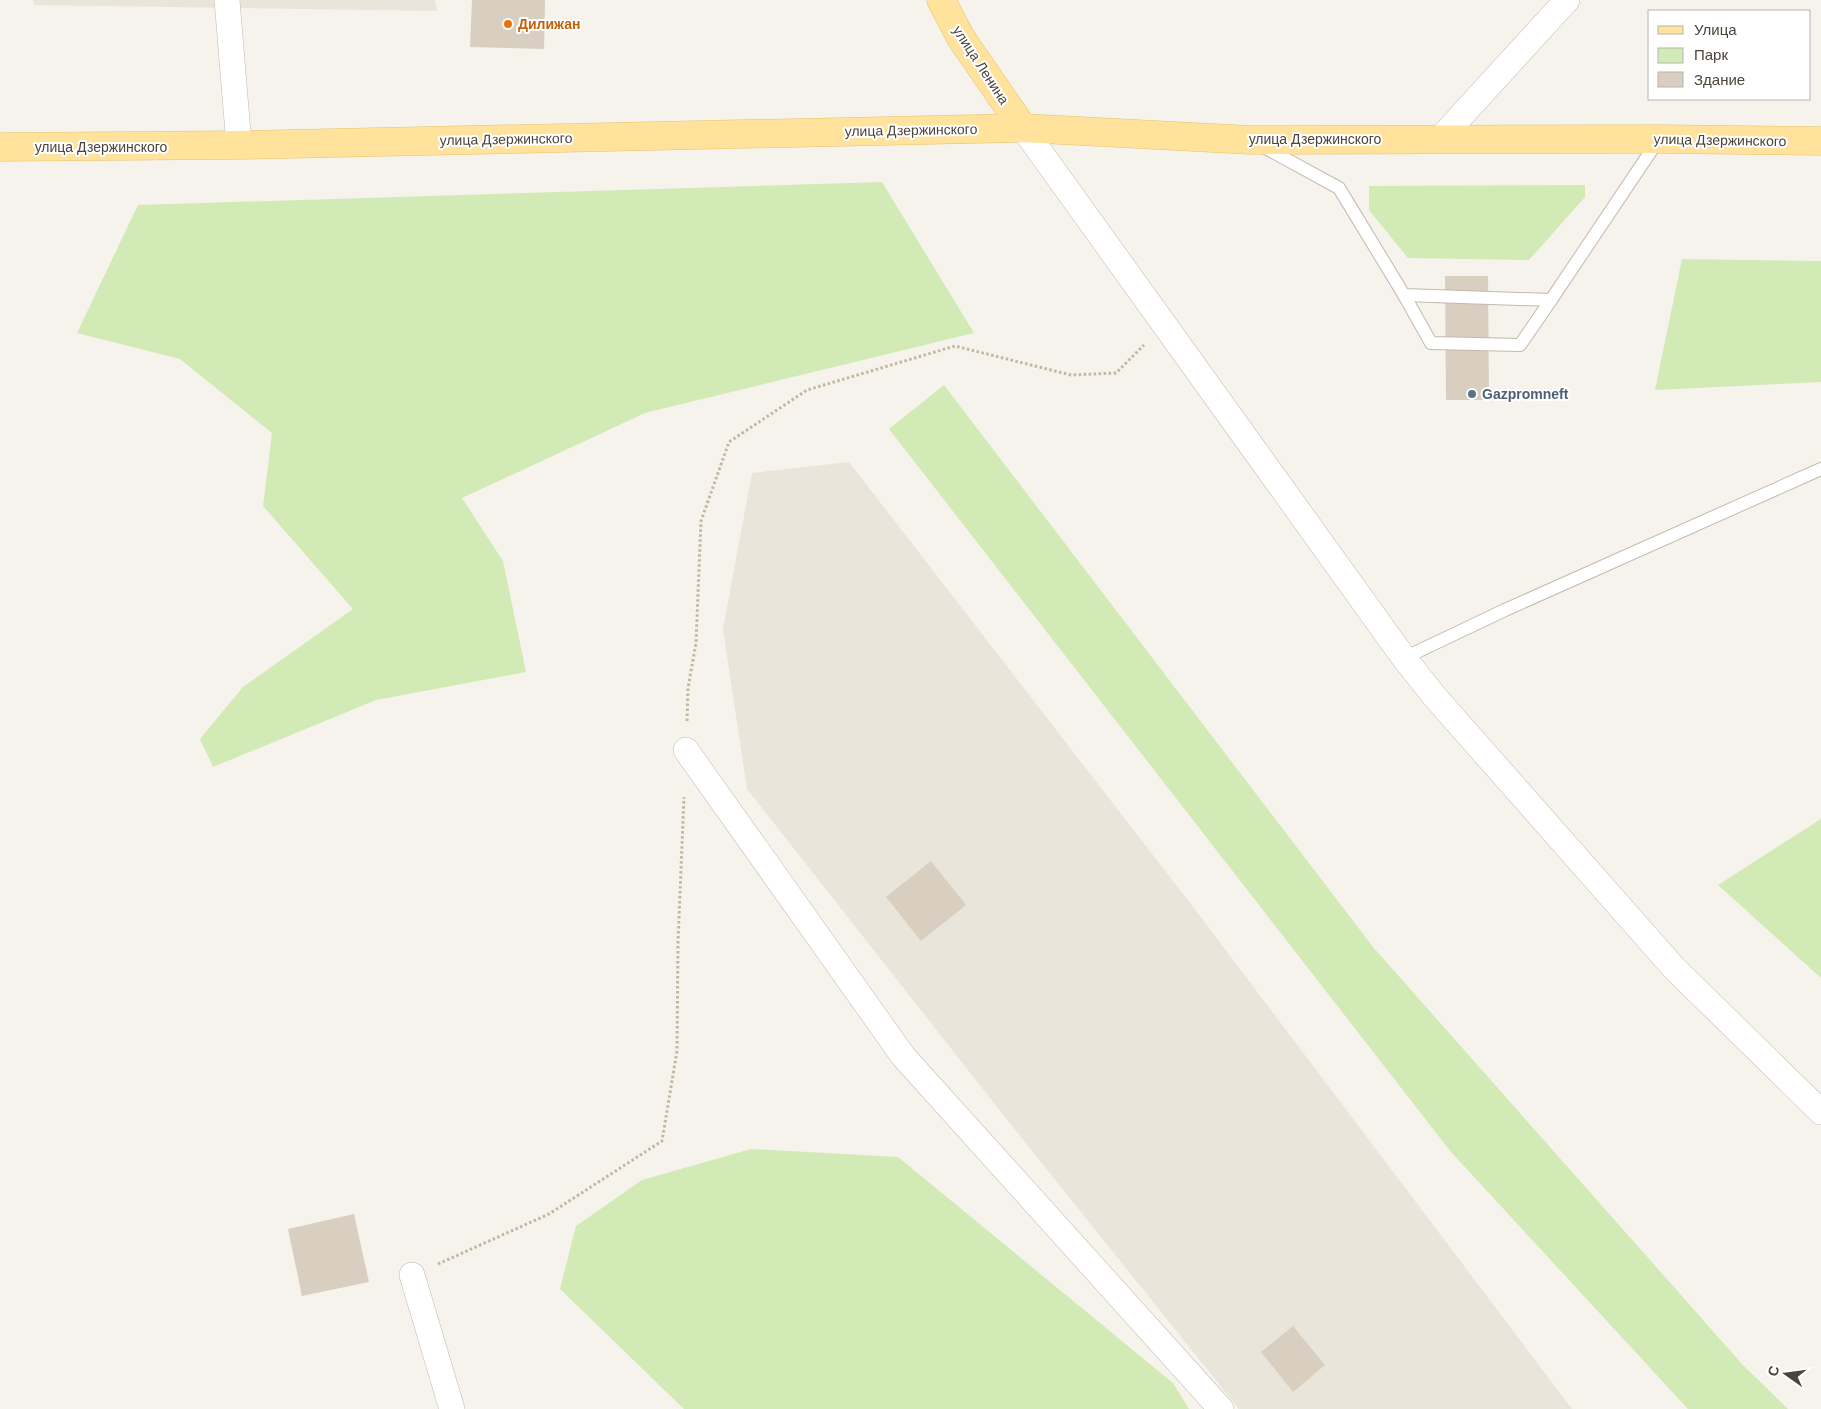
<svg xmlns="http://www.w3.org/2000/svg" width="1821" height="1409" viewBox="0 0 1821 1409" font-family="Arial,sans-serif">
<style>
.residential{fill:#eae5da}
.green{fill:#d2eab5}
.building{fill:#d8cfc1}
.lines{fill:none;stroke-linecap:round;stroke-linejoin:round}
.lane-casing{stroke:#c2bbae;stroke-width:14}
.street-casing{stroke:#c2bbae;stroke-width:26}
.primary-casing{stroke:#e6c16a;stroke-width:29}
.path{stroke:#c4b79f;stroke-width:3;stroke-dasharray:2.5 2.5;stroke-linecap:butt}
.lane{stroke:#fff;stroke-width:12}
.street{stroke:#fff;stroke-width:25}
.primary{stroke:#ffe39c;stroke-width:28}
.food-dot{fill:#e8710a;stroke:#fff;stroke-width:2}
.service-dot{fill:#5c6f8a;stroke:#fff;stroke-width:2}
.labels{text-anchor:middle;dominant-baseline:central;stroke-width:4;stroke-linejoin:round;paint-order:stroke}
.food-label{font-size:14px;font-weight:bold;fill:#c56008;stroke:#fff;text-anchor:start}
.street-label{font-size:14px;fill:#4b4439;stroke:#fff}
.service-label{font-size:14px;font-weight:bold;fill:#4e5e75;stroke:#fff;text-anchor:start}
</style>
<rect width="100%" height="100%" fill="#f6f3ec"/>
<!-- residential -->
<g class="residential">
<polygon points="33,0 435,0 437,11 34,5"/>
<polygon points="849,462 1197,912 1572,1409 1239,1409 1008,1121 747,789 723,629 752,473"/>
</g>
<!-- green -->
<g class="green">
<polygon points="882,182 974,333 645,413 462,498 503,561 526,672 376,700 213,767 200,739 243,687 353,609 263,506 272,433 180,359 77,333 138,205"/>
<polygon points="1585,185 1585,197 1529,260 1408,258 1369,210 1369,186"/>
<polygon points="1682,259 1821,261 1821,382 1655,390"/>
<polygon points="944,385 1373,947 1742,1364 1788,1409 1688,1409 1451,1152 889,429"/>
<polygon points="1821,819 1821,978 1718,885"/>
<polygon points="751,1149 898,1157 1173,1383 1189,1409 684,1409 560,1289 576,1226 642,1180"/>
</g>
<!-- building -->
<g class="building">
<polygon points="472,0 545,0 544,49 470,47"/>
<polygon points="1445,276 1488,276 1489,400 1446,400"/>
<polygon points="931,861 966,905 921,941 886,897"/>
<polygon points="354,1214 369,1282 302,1296 288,1229"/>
<polygon points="1293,1326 1325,1365 1293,1392 1261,1352"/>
</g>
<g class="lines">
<defs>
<g id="lane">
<polyline points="1262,146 1339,188 1404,295 1551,300 1659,139"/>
<polyline points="1404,295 1431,343 1520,345 1551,300"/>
<polyline points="1404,658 1505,610 1821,469"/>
</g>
<g id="street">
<polyline points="227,0 239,145"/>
<polyline points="1023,128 1404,658 1435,697 1674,968 1821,1112"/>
<polyline points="1440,139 1567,0"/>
<polyline points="686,750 903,1056 1221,1409"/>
<polyline points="412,1275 452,1409"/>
</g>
<g id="primary">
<polyline points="941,0 961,38 1023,128"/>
<polyline points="0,147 239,145 1023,128 1251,140 1659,139 1821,141"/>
</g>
</defs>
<!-- lane casing -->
<use href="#lane" class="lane-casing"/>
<!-- street casing -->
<use href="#street" class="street-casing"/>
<!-- primary casing -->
<use href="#primary" class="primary-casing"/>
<!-- path -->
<g class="path">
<polyline points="687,721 688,688 696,643 701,521 729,442 807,390 955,346 1071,375 1116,373 1144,345"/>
<polyline points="438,1264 549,1214 662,1141 677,1051 678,942 684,797"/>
</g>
<!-- lane -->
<use href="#lane" class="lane"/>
<!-- street -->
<use href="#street" class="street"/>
<!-- primary -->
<use href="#primary" class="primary"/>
</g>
<!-- markers -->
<circle class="food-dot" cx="508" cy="24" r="5"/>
<circle class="service-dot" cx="1472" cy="394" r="5"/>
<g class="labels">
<!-- food labels -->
<g class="food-label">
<text x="518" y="24">Дилижан</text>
</g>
<!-- street labels -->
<g class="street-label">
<text transform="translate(981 65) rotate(57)">улица Ленина</text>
<text transform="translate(911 130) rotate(-1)">улица Дзержинского</text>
<text transform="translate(506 139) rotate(-1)">улица Дзержинского</text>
<text x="1315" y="139">улица Дзержинского</text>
<text transform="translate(1720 140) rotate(1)">улица Дзержинского</text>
<text x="101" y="147">улица Дзержинского</text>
</g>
<!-- service labels -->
<g class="service-label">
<text x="1482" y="394">Gazpromneft</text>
</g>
</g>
<!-- legend -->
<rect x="1648" y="10" width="162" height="90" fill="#ffffff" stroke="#b7b4b0"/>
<rect x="1658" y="26" width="25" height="8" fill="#ffe39c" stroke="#b7b4b0"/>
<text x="1694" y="35" font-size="15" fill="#4b4439">Улица</text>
<rect x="1658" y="48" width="25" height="15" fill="#d2eab5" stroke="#b7b4b0"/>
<text x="1694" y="60" font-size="15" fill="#4b4439">Парк</text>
<rect x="1658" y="72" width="25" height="15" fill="#d8cfc1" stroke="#b7b4b0"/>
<text x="1694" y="85" font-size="15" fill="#4b4439">Здание</text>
<!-- north arrow -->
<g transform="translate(1786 1374) rotate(284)" stroke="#ffffff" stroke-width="4" paint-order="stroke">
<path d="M0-4L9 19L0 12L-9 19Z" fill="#4b4439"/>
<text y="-8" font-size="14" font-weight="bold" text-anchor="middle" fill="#4b4439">С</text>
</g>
</svg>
